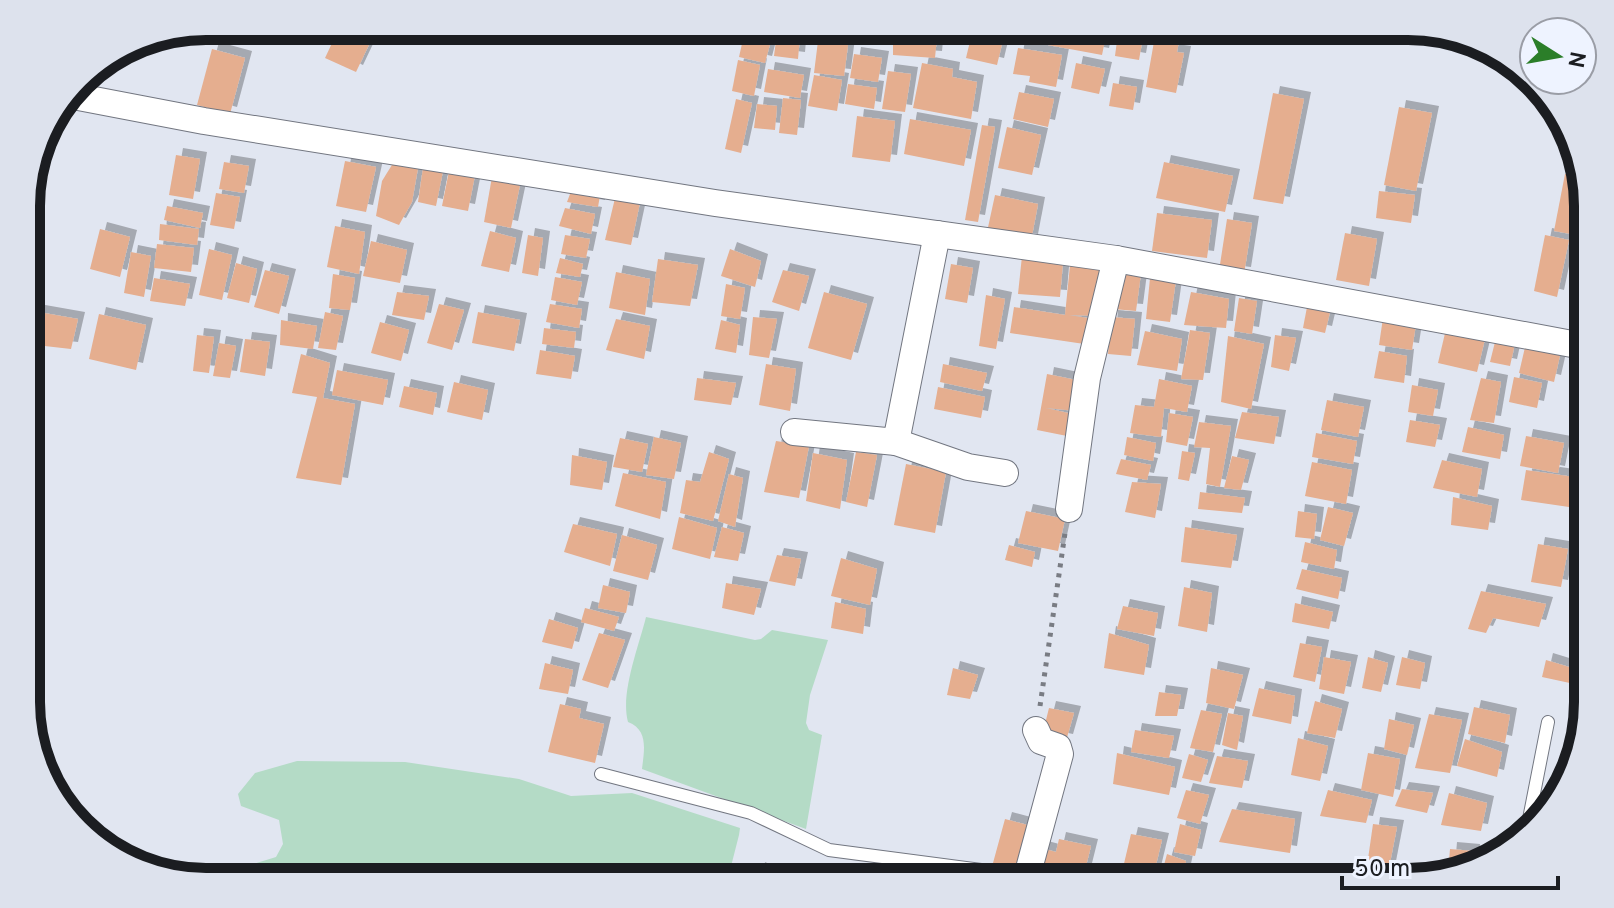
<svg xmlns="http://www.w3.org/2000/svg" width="1614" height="908" viewBox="0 0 1614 908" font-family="Overpass,sans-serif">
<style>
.green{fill:#b4dbc6}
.building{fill:#e5ae8f;filter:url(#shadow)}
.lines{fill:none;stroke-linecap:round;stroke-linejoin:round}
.service-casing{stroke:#727680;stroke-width:14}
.minor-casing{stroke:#727680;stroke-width:28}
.path{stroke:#797c83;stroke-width:5;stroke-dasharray:4 6;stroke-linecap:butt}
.service{stroke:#fff;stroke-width:12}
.minor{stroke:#fff;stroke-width:26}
.rim{fill:none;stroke:#1b1d21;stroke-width:10}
</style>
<defs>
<filter id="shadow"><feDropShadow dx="7" dy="-7" stdDeviation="0" flood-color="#0004"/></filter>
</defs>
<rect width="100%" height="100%" fill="#e1e6f1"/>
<!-- green -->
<g class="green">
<path d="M646,617l109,23 6,-1 11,-9 56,10 -18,55 -4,28 3,7 13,5 -16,94 -164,-60c2,-18 7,-39 -14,-47 -8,-29 11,-76 18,-105z"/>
<polygon points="297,761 405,762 519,779 571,796 632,793 740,828 739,835 727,882 229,882 237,869 276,857 283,844 279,820 241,806 238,794 255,773"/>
</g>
<!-- building -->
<g class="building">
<polygon points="340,26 362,26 375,32 356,72 325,58"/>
<polygon points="746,26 773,33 765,63 739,57"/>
<polygon points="852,26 867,28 865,41 850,38"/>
<polygon points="877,26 892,26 890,42 875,40"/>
<polygon points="915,26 938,26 935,58 893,55 893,42 914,43"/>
<polygon points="955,26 982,26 981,31"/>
<polygon points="1015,26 1108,26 1102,55 1021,40 1023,29"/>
<polygon points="1154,26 1193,26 1192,34 1154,29"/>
<polygon points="777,33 800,36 798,59 774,56"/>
<polygon points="1118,33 1143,37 1139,60 1115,56"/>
<polygon points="1155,36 1179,41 1177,52 1184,53 1176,93 1146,87"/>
<polygon points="971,37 1002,44 997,65 966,58"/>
<polygon points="818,41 848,45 844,76 814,73"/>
<polygon points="1018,48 1062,55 1056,87 1029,82 1030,76 1013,74"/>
<polygon points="212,49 245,58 230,114 197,105"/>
<polygon points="854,54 882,58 878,82 850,78"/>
<polygon points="738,60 760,65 754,96 732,91"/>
<polygon points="922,63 953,69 952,77 977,82 971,119 913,108"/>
<polygon points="1076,63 1105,69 1099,94 1071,88"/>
<polygon points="768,69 804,75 800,98 764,92"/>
<polygon points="888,71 911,74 905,112 882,109"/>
<polygon points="814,75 842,80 837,111 808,106"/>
<polygon points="1113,83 1137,87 1133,110 1109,106"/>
<polygon points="848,84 877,88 874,109 845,104"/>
<polygon points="1019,92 1054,99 1048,127 1013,119"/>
<polygon points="1273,93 1304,99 1283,204 1253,199"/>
<polygon points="783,98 801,100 797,135 779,133"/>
<polygon points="736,99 752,103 741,153 725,149"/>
<polygon points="757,104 777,106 775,130 754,128"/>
<polygon points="1399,107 1432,113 1416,191 1384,185"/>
<polygon points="857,116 895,121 890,162 852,157"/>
<polygon points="910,119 971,130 964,166 904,154"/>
<polygon points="982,125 995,127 978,222 965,220"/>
<polygon points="1007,127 1041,135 1032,175 998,168"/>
<polygon points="176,155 200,159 193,199 169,195"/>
<polygon points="395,160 418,168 412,202 399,225 376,216 382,181"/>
<polygon points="345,161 376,167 366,212 336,206"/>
<polygon points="224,162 249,166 244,193 219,189"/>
<polygon points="1164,162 1233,176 1225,212 1156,198"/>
<polygon points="450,166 476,170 468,211 442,206"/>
<polygon points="423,168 443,171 436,206 418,202"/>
<polygon points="1565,174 1582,177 1588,193 1588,237 1554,231"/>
<polygon points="492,177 520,185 511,228 484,222"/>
<polygon points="573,186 601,190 598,207 567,202"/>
<polygon points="1379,191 1415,195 1411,223 1376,218"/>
<polygon points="216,193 240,197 234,229 210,225"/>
<polygon points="616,194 641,198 631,245 605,240"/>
<polygon points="995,195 1038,204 1031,241 987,232"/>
<polygon points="167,206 203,213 200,228 164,220"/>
<polygon points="565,208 595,214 591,234 559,226"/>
<polygon points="1157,213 1212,220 1207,258 1152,251"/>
<polygon points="1227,219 1252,223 1244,274 1219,271"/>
<polygon points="160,224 199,229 197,245 159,240"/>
<polygon points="335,226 365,232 359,274 327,267"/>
<polygon points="100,229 130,237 120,277 90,269"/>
<polygon points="490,231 516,238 509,272 481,266"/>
<polygon points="1345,233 1377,239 1369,286 1336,280"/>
<polygon points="528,235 543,238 538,276 522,273"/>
<polygon points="565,235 590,239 586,258 561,254"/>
<polygon points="1545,235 1569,240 1557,297 1534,291"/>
<polygon points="371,241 407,250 400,283 363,276"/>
<polygon points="157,244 194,248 191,272 154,268"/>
<polygon points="1585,246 1588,247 1588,307 1575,305"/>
<polygon points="209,249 232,255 222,300 199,295"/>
<polygon points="730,249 761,261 755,287 721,276"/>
<polygon points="131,252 151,256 144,297 124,293"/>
<polygon points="1022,256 1063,262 1060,297 1018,294"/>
<polygon points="560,258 583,264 580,277 556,273"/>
<polygon points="658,259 698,265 690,306 652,302"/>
<polygon points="236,263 257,269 249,303 227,298"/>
<polygon points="951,264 973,268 967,303 945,299"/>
<polygon points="1070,265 1105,269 1099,316 1069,315 1094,319 1091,345 1010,333 1014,307 1065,315"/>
<polygon points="1119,269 1141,273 1136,311 1113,309"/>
<polygon points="265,270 289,276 279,314 254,307"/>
<polygon points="783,270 809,276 799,311 772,302"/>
<polygon points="616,272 650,279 645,315 609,308"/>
<polygon points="333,274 355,278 350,310 329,308"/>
<polygon points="555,277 582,282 577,305 551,300"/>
<polygon points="154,278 190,284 185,306 150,301"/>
<polygon points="1150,278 1176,280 1170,322 1146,319"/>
<polygon points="726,284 745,288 740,319 721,316"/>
<polygon points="397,292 429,296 424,320 392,315"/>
<polygon points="824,292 867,304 851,360 808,348"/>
<polygon points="1191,292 1229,299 1226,328 1184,325"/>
<polygon points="986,295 1005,299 996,349 979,346"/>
<polygon points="1239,298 1257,301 1252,334 1234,331"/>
<polygon points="439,304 464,310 452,350 427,343"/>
<polygon points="550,304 582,309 579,328 546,322"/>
<polygon points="1307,307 1330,312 1325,333 1303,328"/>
<polygon points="27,310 78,319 71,349 27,344"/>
<polygon points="325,312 343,316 336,350 318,348"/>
<polygon points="478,312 520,320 514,351 472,343"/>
<polygon points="99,314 146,325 136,370 89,359"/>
<polygon points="753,317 777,319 769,358 749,355"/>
<polygon points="1111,317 1135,319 1131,356 1108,354"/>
<polygon points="1383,318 1416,324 1412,350 1379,345"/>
<polygon points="616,319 650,326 644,359 606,350"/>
<polygon points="281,320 317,326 313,349 280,345"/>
<polygon points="721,320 740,325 736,353 715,349"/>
<polygon points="380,322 409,330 401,361 371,353"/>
<polygon points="544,328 576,332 574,348 542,344"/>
<polygon points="1446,329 1485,339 1477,372 1438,363"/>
<polygon points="1190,330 1210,333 1203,380 1181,379"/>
<polygon points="1145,331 1182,339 1177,371 1137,365"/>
<polygon points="1497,334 1516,339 1510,366 1490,362"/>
<polygon points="197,335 214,337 209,373 193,371"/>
<polygon points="1275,335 1296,338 1289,371 1271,367"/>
<polygon points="1228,336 1264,344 1251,409 1221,402"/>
<polygon points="245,339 270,342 265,376 240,372"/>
<polygon points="219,343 236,346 230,378 213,376"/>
<polygon points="1526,343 1561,351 1554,382 1519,373"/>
<polygon points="540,350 575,356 571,379 536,374"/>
<polygon points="1379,351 1407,356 1404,383 1374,378"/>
<polygon points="301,354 330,363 323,398 355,404 341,485 296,478 317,397 292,393"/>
<polygon points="766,364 796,369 790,411 759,405"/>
<polygon points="943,364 987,373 982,391 940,382"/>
<polygon points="337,370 388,380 383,405 332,395"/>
<polygon points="1047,374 1081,381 1077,411 1046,408 1077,415 1072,437 1037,430"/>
<polygon points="1514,377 1542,383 1537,408 1509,402"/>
<polygon points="697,378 736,383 731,405 694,400"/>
<polygon points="1481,378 1501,382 1494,423 1470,420"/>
<polygon points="1159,379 1192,386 1187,412 1164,408 1161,437 1130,433 1135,405 1154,407"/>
<polygon points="1586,379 1588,379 1588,429 1576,426"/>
<polygon points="454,382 488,390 482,420 447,412"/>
<polygon points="1412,385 1438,390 1433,416 1408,412"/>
<polygon points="404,386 437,393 433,415 399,407"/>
<polygon points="938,387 985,397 981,418 934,409"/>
<polygon points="1327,400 1364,407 1358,437 1321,430"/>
<polygon points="1242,412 1279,417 1274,444 1235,438"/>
<polygon points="1169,413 1193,417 1187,446 1166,442"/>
<polygon points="1410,420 1440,425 1435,447 1406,442"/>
<polygon points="1199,422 1231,426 1220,487 1206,484 1210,448 1194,447"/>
<polygon points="1468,427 1504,435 1500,459 1462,452"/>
<polygon points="1316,433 1357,441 1353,464 1312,457"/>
<polygon points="1526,436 1564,443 1558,473 1520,466"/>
<polygon points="654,437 681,443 674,479 646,475"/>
<polygon points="1127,437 1156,443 1153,461 1124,455"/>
<polygon points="620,438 648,444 642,472 613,467"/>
<polygon points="776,441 809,446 799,498 764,492"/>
<polygon points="1182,451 1195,453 1189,481 1178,479"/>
<polygon points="709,452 729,459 713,521 680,513 686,480 700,482"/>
<polygon points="856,452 877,455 867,507 846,502"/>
<polygon points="813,453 847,460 840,509 806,501"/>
<polygon points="572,455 607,462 602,490 570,485"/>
<polygon points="1232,456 1249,460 1241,490 1224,488"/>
<polygon points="1121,459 1151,465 1147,480 1116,474"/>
<polygon points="1442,460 1482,469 1477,497 1433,488"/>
<polygon points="1312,462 1352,470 1346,504 1305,496"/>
<polygon points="906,464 946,472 935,533 894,525"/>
<polygon points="1526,470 1574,477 1569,507 1521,500"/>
<polygon points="623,473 666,482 660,519 615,506"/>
<polygon points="729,474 743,478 735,527 718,521"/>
<polygon points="1132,482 1161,484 1155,518 1125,512"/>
<polygon points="1200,492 1245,498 1242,513 1198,509"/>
<polygon points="1453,497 1492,506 1488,530 1451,525"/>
<polygon points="1328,507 1353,513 1344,546 1320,540"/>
<polygon points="1026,511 1065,519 1058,551 1018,543"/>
<polygon points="1298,511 1317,514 1314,539 1295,537"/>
<polygon points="679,517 717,528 710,559 672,549"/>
<polygon points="573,524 617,534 610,566 564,552"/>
<polygon points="722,527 744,533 738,561 714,557"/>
<polygon points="1185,527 1237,535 1231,568 1181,562"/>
<polygon points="622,535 657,545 648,580 613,571"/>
<polygon points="1305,542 1337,550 1334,569 1301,562"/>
<polygon points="1538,544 1568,549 1561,587 1531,582"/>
<polygon points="1009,545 1035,552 1032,567 1005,560"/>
<polygon points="777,555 801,559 795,586 769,581"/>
<polygon points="841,558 877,569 870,605 831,596"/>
<polygon points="1577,560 1588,562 1588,589 1571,585"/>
<polygon points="1302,569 1342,578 1338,599 1296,589"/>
<polygon points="726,583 761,589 754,615 722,608"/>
<polygon points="603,585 630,592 626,613 598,608"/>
<polygon points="1184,587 1212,593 1207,632 1178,626"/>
<polygon points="1481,591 1546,604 1539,627 1493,618 1486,633 1468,629"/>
<polygon points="1578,596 1588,598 1588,626 1571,622"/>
<polygon points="835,602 866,609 863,634 831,628"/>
<polygon points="1295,603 1333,612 1329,629 1292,622"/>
<polygon points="1123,606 1158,613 1154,636 1117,629"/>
<polygon points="585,608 619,617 614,631 581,622"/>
<polygon points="549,619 578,628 572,649 542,642"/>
<polygon points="599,633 625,640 608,688 582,680"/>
<polygon points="1109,633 1149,645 1144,675 1104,668"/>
<polygon points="1300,643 1322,647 1315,682 1293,677"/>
<polygon points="1324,657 1351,662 1344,694 1319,689"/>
<polygon points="1368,657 1388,663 1381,692 1362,688"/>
<polygon points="1402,657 1425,663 1420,689 1396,685"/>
<polygon points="1546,660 1582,671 1579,685 1542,677"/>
<polygon points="545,663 573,670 568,694 539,689"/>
<polygon points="953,668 978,675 970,699 947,695"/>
<polygon points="1211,668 1243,675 1234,709 1206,703"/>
<polygon points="1259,688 1295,696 1291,724 1252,716"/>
<polygon points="1159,692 1181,695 1177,716 1155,716"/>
<polygon points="1315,701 1342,709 1335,738 1307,733"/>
<polygon points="560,704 581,709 579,718 604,724 595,763 548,752"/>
<polygon points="1474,707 1510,715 1505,743 1468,734"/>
<polygon points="1049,708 1074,713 1066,741 1042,736"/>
<polygon points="1201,710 1222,714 1213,752 1190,748"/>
<polygon points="1228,713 1243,716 1237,750 1222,745"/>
<polygon points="1429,714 1462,720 1450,773 1415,768"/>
<polygon points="1389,719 1414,725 1407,755 1384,749"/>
<polygon points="1135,730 1174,736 1169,758 1131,752"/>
<polygon points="1298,738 1328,746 1320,781 1291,775"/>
<polygon points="1465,739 1502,752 1497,777 1457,766"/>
<polygon points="1117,753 1175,767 1169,795 1113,784"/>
<polygon points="1368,753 1400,759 1393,797 1361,790"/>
<polygon points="1189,754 1208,760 1201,782 1182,778"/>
<polygon points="1217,756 1248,761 1242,788 1209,783"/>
<polygon points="1402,789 1433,793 1427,813 1395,806"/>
<polygon points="1186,790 1209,795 1200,824 1177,818"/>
<polygon points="1328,790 1372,800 1366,823 1320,816"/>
<polygon points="1449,793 1487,803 1481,831 1441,825"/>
<polygon points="1232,809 1295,819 1290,853 1219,842"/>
<polygon points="1005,819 1035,827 1023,870 993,863"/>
<polygon points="1180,824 1201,830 1195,856 1174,852"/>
<polygon points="1373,824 1397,827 1388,873 1367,866"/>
<polygon points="1131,834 1162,840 1153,877 1122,872"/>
<polygon points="1059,839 1091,846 1082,882 1035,872 1041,848 1056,852"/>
<polygon points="1450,849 1473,851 1472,866 1448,873"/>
<polygon points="1167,854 1186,861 1182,880 1161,876"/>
<polygon points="758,869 789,882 756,882"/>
</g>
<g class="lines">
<defs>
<g id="service">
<polyline points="601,774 751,813 829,850 1027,876"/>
<polyline points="1527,829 1548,722"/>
</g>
<g id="minor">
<polyline points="68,95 204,121 715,203 1116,259 1588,347"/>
<polyline points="794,432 896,442 937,234"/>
<polyline points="896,442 968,467 1005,473"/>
<polyline points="1069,509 1087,378 1116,259"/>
<polyline points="1036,730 1041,741 1058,747 1060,754 1027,876 1060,882"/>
<polyline points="1098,882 1122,882"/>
</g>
</defs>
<!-- service casing -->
<use href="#service" class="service-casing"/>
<!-- minor casing -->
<use href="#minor" class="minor-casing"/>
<!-- path -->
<polyline class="path" points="1040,706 1065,533"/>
<!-- service -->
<use href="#service" class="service"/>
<!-- minor -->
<use href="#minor" class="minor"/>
</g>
<!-- crop -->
<path d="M0 0H1614V908H0ZM206 40H1408A166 166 0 0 1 1574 206V702A166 166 0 0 1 1408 868H206A166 166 0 0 1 40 702V206A166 166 0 0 1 206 40Z" fill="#dde2ed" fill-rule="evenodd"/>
<path class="rim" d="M206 40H1408A166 166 0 0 1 1574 206V702A166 166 0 0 1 1408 868H206A166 166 0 0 1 40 702V206A166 166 0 0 1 206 40Z"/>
<!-- north arrow -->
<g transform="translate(1558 56) rotate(101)"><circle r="38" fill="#eef3ff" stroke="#9a9da6" stroke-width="2"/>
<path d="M0-6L14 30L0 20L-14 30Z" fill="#2b7e29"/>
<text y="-12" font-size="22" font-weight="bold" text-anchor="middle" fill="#1b1d21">N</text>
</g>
<!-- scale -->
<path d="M1342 876v12h216v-12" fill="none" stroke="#1b1d21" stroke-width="4"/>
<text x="1354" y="876" font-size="24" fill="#1b1d21" stroke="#eef3ff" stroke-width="6" paint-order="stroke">50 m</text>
</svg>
